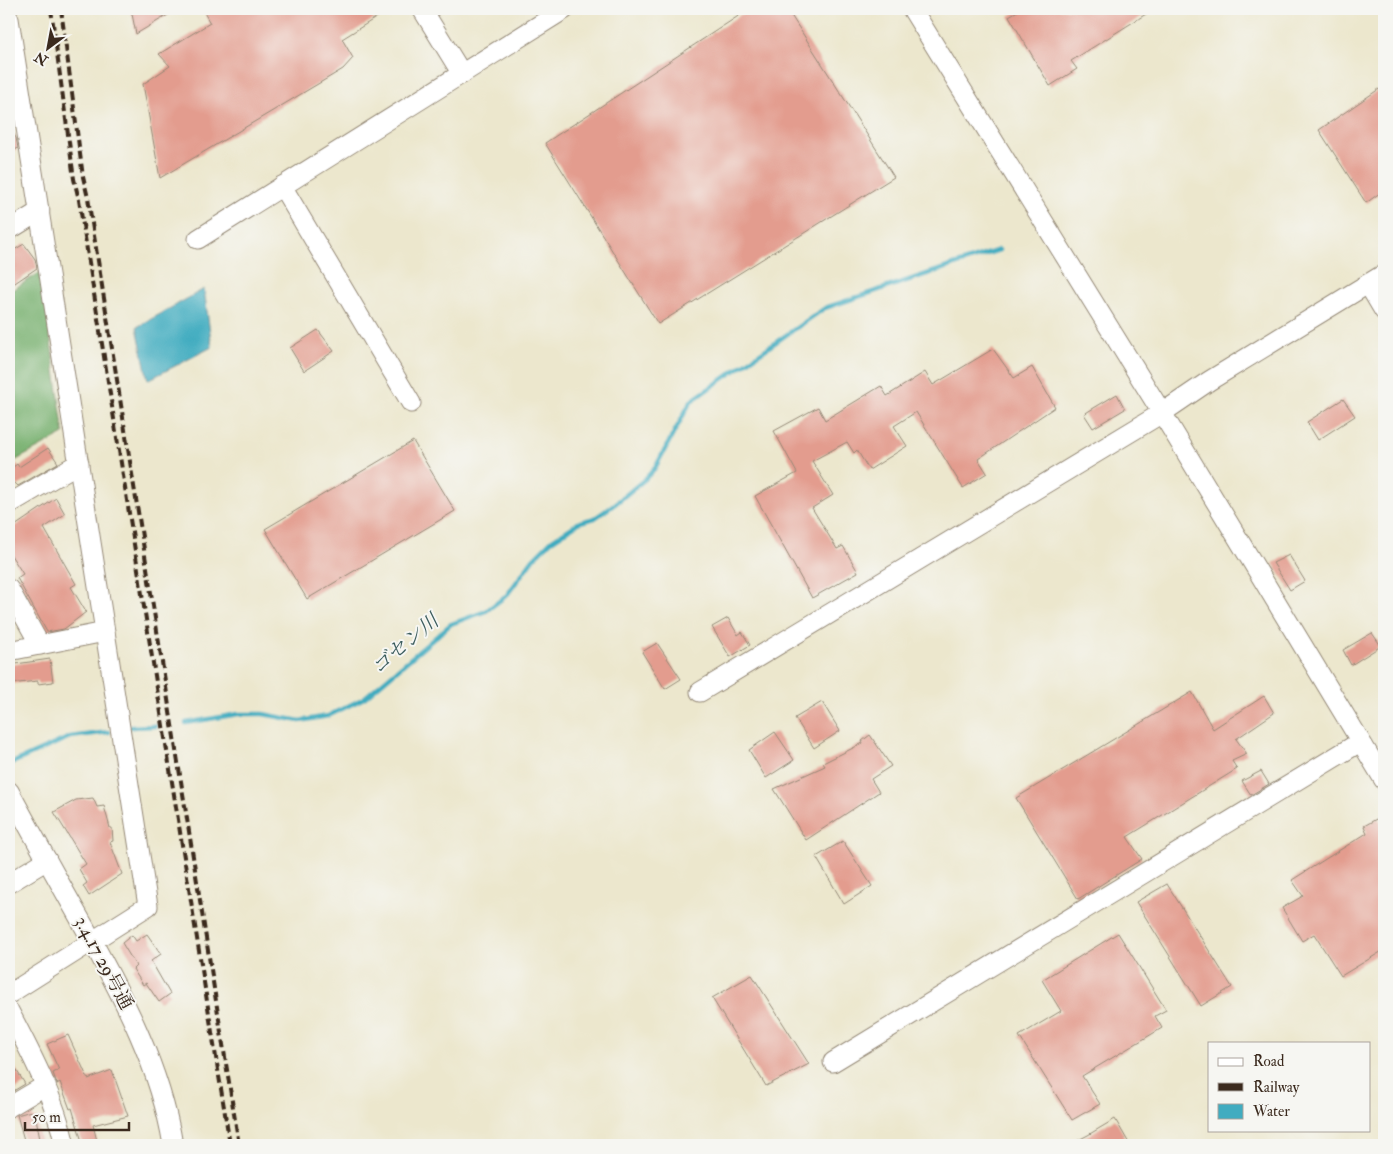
<svg xmlns="http://www.w3.org/2000/svg" width="1393" height="1154" viewBox="0 0 1393 1154" font-family="'IM FELL Double Pica','Noto Serif JP',serif">
<style>
.forest{fill:#78b16f;stroke:#5a6e46}
.water{fill:#41acc0;stroke:#3e6b6f}
.lines{fill:none;stroke-linecap:round;stroke-linejoin:round}
.stream{stroke:#41acc0;stroke-width:4.5}
.building{fill:#e39c8e}
.minor-casing{stroke:#948876;stroke-width:21}
.minor{stroke:#fff;stroke-width:19}
.rail{stroke:#3b2a1e;stroke-width:4;stroke-dasharray:8 4;stroke-linecap:butt}
.labels{text-anchor:middle;dominant-baseline:central;stroke-width:4;stroke-linejoin:round;paint-order:stroke}
.street-label{font-size:19px;fill:#3b2a1e;stroke:#f6f6f2}
.water-label{font-size:20px;font-style:italic;fill:#3d5e5f;stroke:#f6f6f2}
</style>
<rect width="100%" height="100%" fill="#f6f6f2"/>
<filter id="ink" filterUnits="userSpaceOnUse"><feTurbulence type="fractalNoise" baseFrequency=".02" numOctaves="2"/><feDisplacementMap in="SourceGraphic" scale="10" xChannelSelector="R" yChannelSelector="G"/><feConvolveMatrix kernelMatrix="1 2 1 2 8 2 1 2 1" color-interpolation-filters="sRGB"/></filter>
<filter id="wash" filterUnits="userSpaceOnUse"><feTurbulence type="fractalNoise" baseFrequency=".0096" numOctaves="4" result="noise"/><feDisplacementMap in="SourceGraphic" scale="20" xChannelSelector="R" yChannelSelector="G"/><feGaussianBlur stdDeviation="1.12" result="paint"/><feColorMatrix in="noise" values="0 0 0 0 0 0 0 0 0 0 0 0 0 0 0 0 0 1.4 0 .05"/><feComposite in="paint" operator="in"/></filter>
<g filter="url(#wash)">
<rect width="100%" height="100%" fill="#ece7cd"/>
<!-- forest -->
<polygon class="forest" points="41,272 64,434 9,464 9,292"/>
<!-- water -->
<polygon class="water" points="204,289 212,347 148,380 137,327"/>
<g class="lines">
<!-- stream -->
<g class="stream">
<polyline points="186,723 238,714 263,714 300,721 328,716 364,698 451,624 486,611 507,595 533,559 551,541 580,522 595,518 615,504 645,479 655,468 691,401 825,308 999,250"/>
<polyline points="131,727 155,726"/>
<polyline points="10,764 70,737 109,732"/>
</g>
</g>
<g id="blocks">
<!-- building -->
<g class="building">
<polygon points="131,9 178,9 136,34"/>
<polygon points="202,9 390,9 342,39 353,58 343,69 160,178 143,84 170,66 159,54 210,23"/>
<polygon points="749,9 787,9 894,177 658,324 545,143"/>
<polygon points="1021,9 1154,9 1071,61 1077,69 1050,86 1009,16"/>
<polygon points="1379,89 1384,98 1384,190 1366,203 1319,130"/>
<polygon points="9,126 16,138 18,148 9,154"/>
<polygon points="24,244 35,259 37,268 9,287 9,253"/>
<polygon points="318,330 334,351 304,371 290,348"/>
<polygon points="993,349 1014,378 1032,367 1055,407 978,459 987,473 963,488 916,412 894,426 907,446 869,470 857,450 854,453 847,442 812,461 833,495 812,508 837,549 843,546 858,572 812,598 755,496 797,473 774,431 818,407 825,420 881,386 887,396 925,372 933,385"/>
<polygon points="1117,394 1125,409 1093,428 1084,414"/>
<polygon points="1343,399 1355,416 1318,440 1307,422"/>
<polygon points="413,441 455,511 307,599 265,529"/>
<polygon points="48,448 58,463 18,486 15,483 13,484 9,478 9,470 17,464 19,467"/>
<polygon points="56,498 65,514 44,528 76,584 71,587 86,612 64,629 47,632 17,578 23,574 9,552 9,530"/>
<polygon points="1289,555 1305,581 1290,590 1273,563"/>
<polygon points="728,618 738,635 742,632 750,645 730,657 712,627"/>
<polygon points="1372,633 1381,646 1351,665 1343,650"/>
<polygon points="657,643 681,679 665,689 642,652"/>
<polygon points="50,659 53,682 38,684 38,681 9,684 9,665"/>
<polygon points="1192,692 1213,729 1264,696 1274,713 1236,739 1247,754 1232,761 1237,769 1127,837 1142,859 1078,899 1016,798"/>
<polygon points="822,702 840,731 814,748 795,718"/>
<polygon points="775,732 794,760 766,778 749,750"/>
<polygon points="870,735 891,766 871,779 879,792 806,840 774,789 825,766 823,763 863,743 862,741"/>
<polygon points="1261,771 1269,784 1251,795 1242,781"/>
<polygon points="93,798 97,807 104,806 110,828 112,828 113,841 110,842 122,874 89,896 83,886 87,883 79,869 86,864 54,812 76,800"/>
<polygon points="1378,818 1384,829 1384,950 1341,976 1314,934 1302,941 1282,908 1303,896 1292,880 1367,833 1364,826"/>
<polygon points="843,841 872,886 844,904 816,857"/>
<polygon points="1167,884 1232,987 1201,1006 1136,902"/>
<polygon points="1118,933 1166,1010 1155,1016 1162,1028 1082,1076 1100,1104 1072,1120 1019,1036 1061,1011 1042,980"/>
<polygon points="147,934 161,954 151,961 170,994 159,1002 146,983 143,985 133,969 136,966 122,943 132,935 136,941"/>
<polygon points="752,975 809,1064 766,1086 712,998"/>
<polygon points="68,1035 88,1079 112,1070 128,1116 93,1125 98,1145 83,1145 72,1108 70,1109 60,1082 57,1084 53,1073 59,1070 47,1044"/>
<polygon points="9,1058 25,1084 10,1093 9,1091"/>
<polygon points="31,1111 33,1118 36,1118 41,1145 27,1145 26,1140 24,1140 17,1115"/>
<polygon points="1115,1119 1130,1145 1069,1145 1088,1135"/>
</g>
</g>
</g>
<g filter="url(#ink)">
<use href="#blocks" fill-opacity="0" stroke="#948876" stroke-width="1"/>
<g class="lines">
<defs>
<g id="minor">
<polyline points="422,9 462,74"/>
<polyline points="912,9 1162,413 1384,780"/>
<polyline points="9,19 148,906 9,994"/>
<polyline points="282,186 411,403"/>
<polyline points="9,230 40,211"/>
<polyline points="198,239 565,9"/>
<polyline points="1368,284 1384,311"/>
<polyline points="9,504 79,463"/>
<polyline points="9,589 40,645"/>
<polyline points="9,651 105,632"/>
<polyline points="700,692 1162,413 1209,381 1384,274"/>
<path d="M9,791c25,46 50,91 76,137 38,69 75,138 88,217"/>
<polyline points="9,883 47,860"/>
<path d="M9,1011c23,44 45,86 56,134"/>
<polyline points="833,1062 1360,742"/>
<polyline points="9,1107 46,1085"/>
</g>
</defs>
<!-- minor casing -->
<use href="#minor" class="minor-casing"/>
<!-- minor -->
<use href="#minor" class="minor"/>
<!-- rail -->
<g class="rail">
<polyline points="51,9 74,179 79,200 230,1145"/>
<polyline points="61,9 83,177 88,198 239,1145"/>
</g>
</g>
</g>
<g class="labels">
<!-- street labels -->
<g class="street-label">
<text transform="translate(104 963) rotate(62)">3.4.17 29号通</text>
</g>
<!-- water labels -->
<g class="water-label">
<text transform="translate(405 644) rotate(-40)">ゴセン川</text>
</g>
</g>
<!-- margin -->
<rect width="1393" height="1154" fill="none" stroke="#f6f6f2" stroke-width="30"/>
<!-- legend -->
<rect x="1208" y="1042" width="162" height="90" fill="#f6f6f2" stroke="#aba49d"/>
<rect x="1218" y="1058" width="25" height="8" fill="#ffffff" stroke="#aba49d"/>
<text x="1253" y="1066" font-size="15" fill="#3b2a1e">Road</text>
<rect x="1218" y="1083" width="25" height="8" fill="#3b2a1e" stroke="#aba49d"/>
<text x="1253" y="1092" font-size="15" fill="#3b2a1e">Railway</text>
<rect x="1218" y="1104" width="25" height="15" fill="#41acc0" stroke="#aba49d"/>
<text x="1253" y="1116" font-size="15" fill="#3b2a1e">Water</text>
<!-- north arrow -->
<g transform="translate(48 48) rotate(212)" stroke="#f6f6f2" stroke-width="4" paint-order="stroke">
<path d="M0-4L9 19L0 12L-9 19Z" fill="#3b2a1e"/>
<text y="-8" font-size="14" font-weight="bold" text-anchor="middle" fill="#3b2a1e">N</text>
</g>
<!-- scale -->
<path d="M25 1122v8h104v-8" fill="none" stroke="#3b2a1e" stroke-width="2.5"/>
<text x="32" y="1122" font-size="15" fill="#3b2a1e" stroke="#f6f6f2" stroke-width="4" paint-order="stroke">50 m</text>
</svg>
